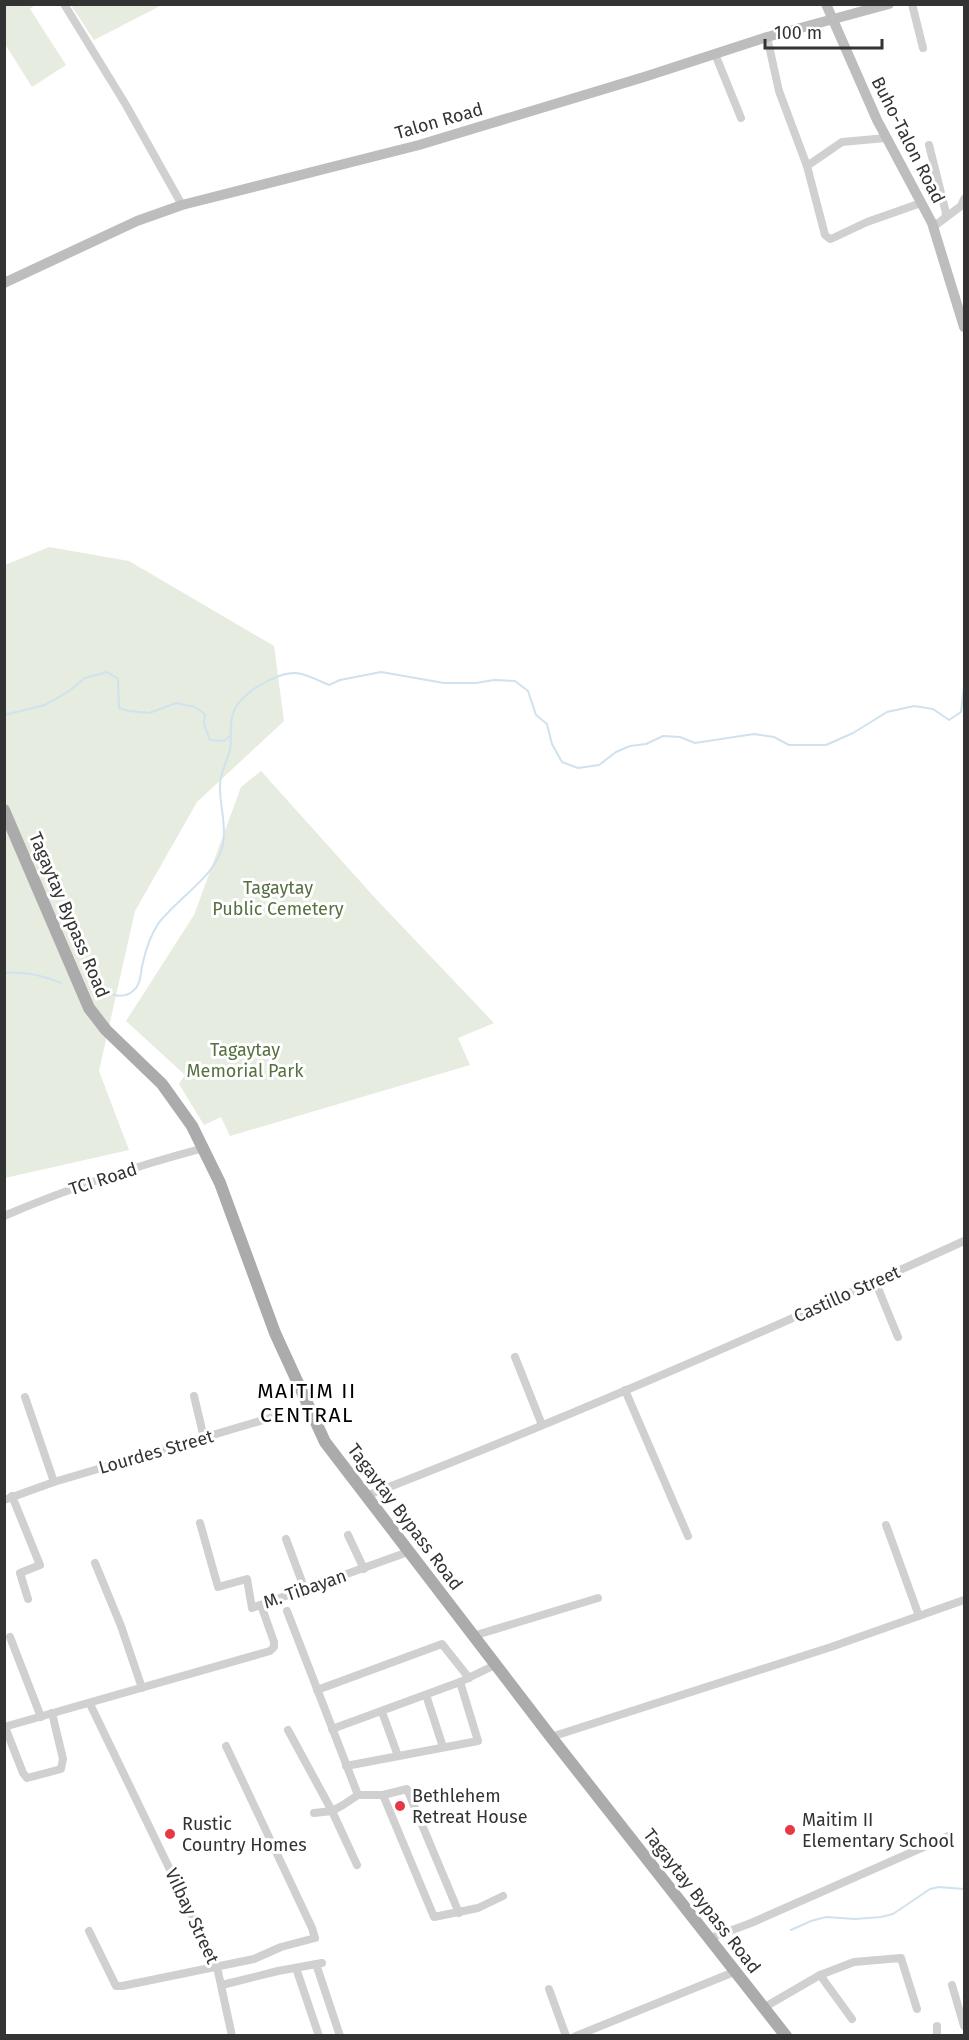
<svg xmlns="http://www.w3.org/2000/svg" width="969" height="2040" viewBox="0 0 969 2040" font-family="'Fira Sans',sans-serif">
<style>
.green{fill:#e6ecdf}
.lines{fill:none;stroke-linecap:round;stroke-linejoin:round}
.stream{stroke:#cfe2ee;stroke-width:2}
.street{stroke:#d0d0d0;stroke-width:8}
.secondary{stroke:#bdbdbd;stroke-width:10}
.primary{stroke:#ababab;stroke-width:12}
.poi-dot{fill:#e63946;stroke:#fff;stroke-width:2}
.labels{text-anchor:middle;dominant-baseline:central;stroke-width:6;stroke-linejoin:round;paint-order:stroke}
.street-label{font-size:18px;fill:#333;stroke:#fff}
.park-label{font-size:18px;fill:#56703f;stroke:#fff}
.poi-label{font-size:18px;fill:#333;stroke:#fff;text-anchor:start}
.quarter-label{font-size:21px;letter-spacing:1.5px;fill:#000;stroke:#fff}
</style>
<rect width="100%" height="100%" fill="#fff"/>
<!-- green -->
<g class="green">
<polygon points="5,4 35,5 30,9 66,65 32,87 5,44"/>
<polygon points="71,5 162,5 94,40"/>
<polygon points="49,547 129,561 274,646 284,721 197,802 135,911 99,1071 129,1150 5,1178 5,565"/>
<polygon points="261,771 376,899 494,1023 458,1038 470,1065 230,1136 221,1117 204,1125 179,1084 185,1075 126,1021 194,915 241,787"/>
</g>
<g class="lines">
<!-- stream -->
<g class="stream">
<polyline points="4,715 45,705 69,691 85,678 107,672 118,679 119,708 129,711 149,713 176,703 195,707 205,714 204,724 210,740 224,741 231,735"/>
<path d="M4,973c20,-2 38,2 57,10"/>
<path d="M92,984c12,7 28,18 41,7 9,-7 7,-19 10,-29 3,-13 8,-27 15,-38 18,-25 60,-49 65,-80 4,-20 -4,-40 -3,-59 0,-12 7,-23 10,-35 2,-12 -1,-25 3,-36 5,-20 43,-41 62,-41 10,0 24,8 34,12l11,-5 41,-8 63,11h32l18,-3 21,1 13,10 8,24 11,9 5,20 10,18 16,6 21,-3 17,-13 14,-6 16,-2 17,-8 17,1 15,6 59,-9 20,3 15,8h37l27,-12 34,-21 27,-6 19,3 16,11 12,-8 3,-25"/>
<polyline points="791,1930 811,1921 826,1917 855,1919 881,1917 893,1914 930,1889 939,1887 964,1889"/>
</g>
<!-- street -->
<g class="street">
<polyline points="64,4 126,105 182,205"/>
<polyline points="912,4 923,48"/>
<polyline points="767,37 779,91 807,166"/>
<polyline points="715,54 741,118"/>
<polyline points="886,138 842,142 807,166 825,235 830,239 833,238 867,222 921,203"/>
<polyline points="929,145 946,213 945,218 933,227"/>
<polyline points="945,218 961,206 964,199"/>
<path d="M4,1216c65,-28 132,-50 200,-68"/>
<polyline points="875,1281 898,1337"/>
<polyline points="515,1357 542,1425"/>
<polyline points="625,1390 688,1536"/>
<polyline points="194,1396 204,1438"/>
<polyline points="25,1397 54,1482"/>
<polyline points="12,1496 40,1565 20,1573 28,1599"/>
<path d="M366,1496c202,-78 401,-165 598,-255"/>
<polyline points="4,1500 54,1482 307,1407"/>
<polyline points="200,1523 218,1587 247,1579 252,1608 408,1552"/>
<polyline points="886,1525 919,1616"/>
<polyline points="348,1535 364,1569"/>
<polyline points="286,1539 305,1590"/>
<polyline points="95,1563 121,1626 142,1688"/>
<polyline points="287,1611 358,1795"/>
<polyline points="473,1636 598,1598"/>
<polyline points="10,1637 41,1717"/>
<polyline points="317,1690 442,1644 469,1678"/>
<polyline points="426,1695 443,1747"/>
<polyline points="90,1704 217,1967 232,2036"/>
<polyline points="382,1712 398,1756"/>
<polyline points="4,1727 270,1651 274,1647 274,1642 261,1605"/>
<polyline points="5,1727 23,1773 27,1778 61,1769 63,1759 52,1713"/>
<polyline points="332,1729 460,1682 495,1665"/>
<polyline points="288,1730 332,1811 357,1865"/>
<polyline points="551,1737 831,1647 964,1600"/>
<polyline points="346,1766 478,1741 460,1682"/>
<polyline points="383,1795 434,1917 478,1908 503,1896"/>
<polyline points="314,1813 332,1811 343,1805 358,1795 383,1795 407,1789 459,1913"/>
<polyline points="89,1931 116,1986 122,1986 254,1959 281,1947 315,1938 312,1928 226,1746"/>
<polyline points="708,1939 751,1923 951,1835"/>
<polyline points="316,1964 340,2036"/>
<polyline points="296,1968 319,2036"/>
<polyline points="820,1975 852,2019"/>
<polyline points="222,1985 278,1971 322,1963"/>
<polyline points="952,1985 964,2026"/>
<polyline points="549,1989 566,2036"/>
<polyline points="763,2008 820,1975 854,1962 901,1958 917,2009"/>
<polyline points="576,2036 734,1972"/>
<polyline points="937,2036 937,2026"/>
</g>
<!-- secondary -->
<g class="secondary">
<polyline points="826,4 877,120 932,223 964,327"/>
<polyline points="4,283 137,221 182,205 419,145 644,77 767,37 889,4"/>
</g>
<!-- primary -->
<polyline class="primary" points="4,810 89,1008 106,1030 162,1084 192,1126 220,1183 275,1333 325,1442 551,1737 786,2036"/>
</g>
<!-- markers -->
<g class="poi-dot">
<circle cx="400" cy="1806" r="6"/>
<circle cx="790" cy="1830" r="6"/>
<circle cx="170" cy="1834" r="6"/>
</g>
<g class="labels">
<!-- street labels -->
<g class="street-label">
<text transform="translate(439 121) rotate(-16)">Talon Road</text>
<text transform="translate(908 140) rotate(63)">Buho-Talon Road</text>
<text transform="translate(69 915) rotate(67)">Tagaytay Bypass Road</text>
<text transform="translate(103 1179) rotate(-18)">TCI Road</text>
<text transform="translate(847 1294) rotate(-24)">Castillo Street</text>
<text transform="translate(156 1452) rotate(-16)">Lourdes Street</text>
<text transform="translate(405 1517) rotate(53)">Tagaytay Bypass Road</text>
<text transform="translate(305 1589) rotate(-19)">M. Tibayan</text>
<text transform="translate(702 1901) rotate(52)">Tagaytay Bypass Road</text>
<text transform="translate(192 1916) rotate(65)">Vilbay Street</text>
</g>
<!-- park labels -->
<g class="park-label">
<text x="278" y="888">Tagaytay<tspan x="278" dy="21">Public Cemetery</tspan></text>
<text x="245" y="1050">Tagaytay<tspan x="245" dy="21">Memorial Park</tspan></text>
</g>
<!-- poi labels -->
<g class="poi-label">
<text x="412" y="1796">Bethlehem<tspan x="412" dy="21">Retreat House</tspan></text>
<text x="802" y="1820">Maitim II<tspan x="802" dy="21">Elementary School</tspan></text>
<text x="182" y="1824">Rustic<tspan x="182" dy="21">Country Homes</tspan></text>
</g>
<!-- quarter labels -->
<g class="quarter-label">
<text x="307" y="1391">MAITIM II<tspan x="307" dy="24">CENTRAL</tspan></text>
</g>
</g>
<!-- border -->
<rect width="969" height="2040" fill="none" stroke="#333333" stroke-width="12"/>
<!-- scale -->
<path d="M765 39v9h117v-9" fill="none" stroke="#333333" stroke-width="3"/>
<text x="774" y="39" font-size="18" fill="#333333" stroke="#ffffff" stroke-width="4.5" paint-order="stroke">100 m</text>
</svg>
